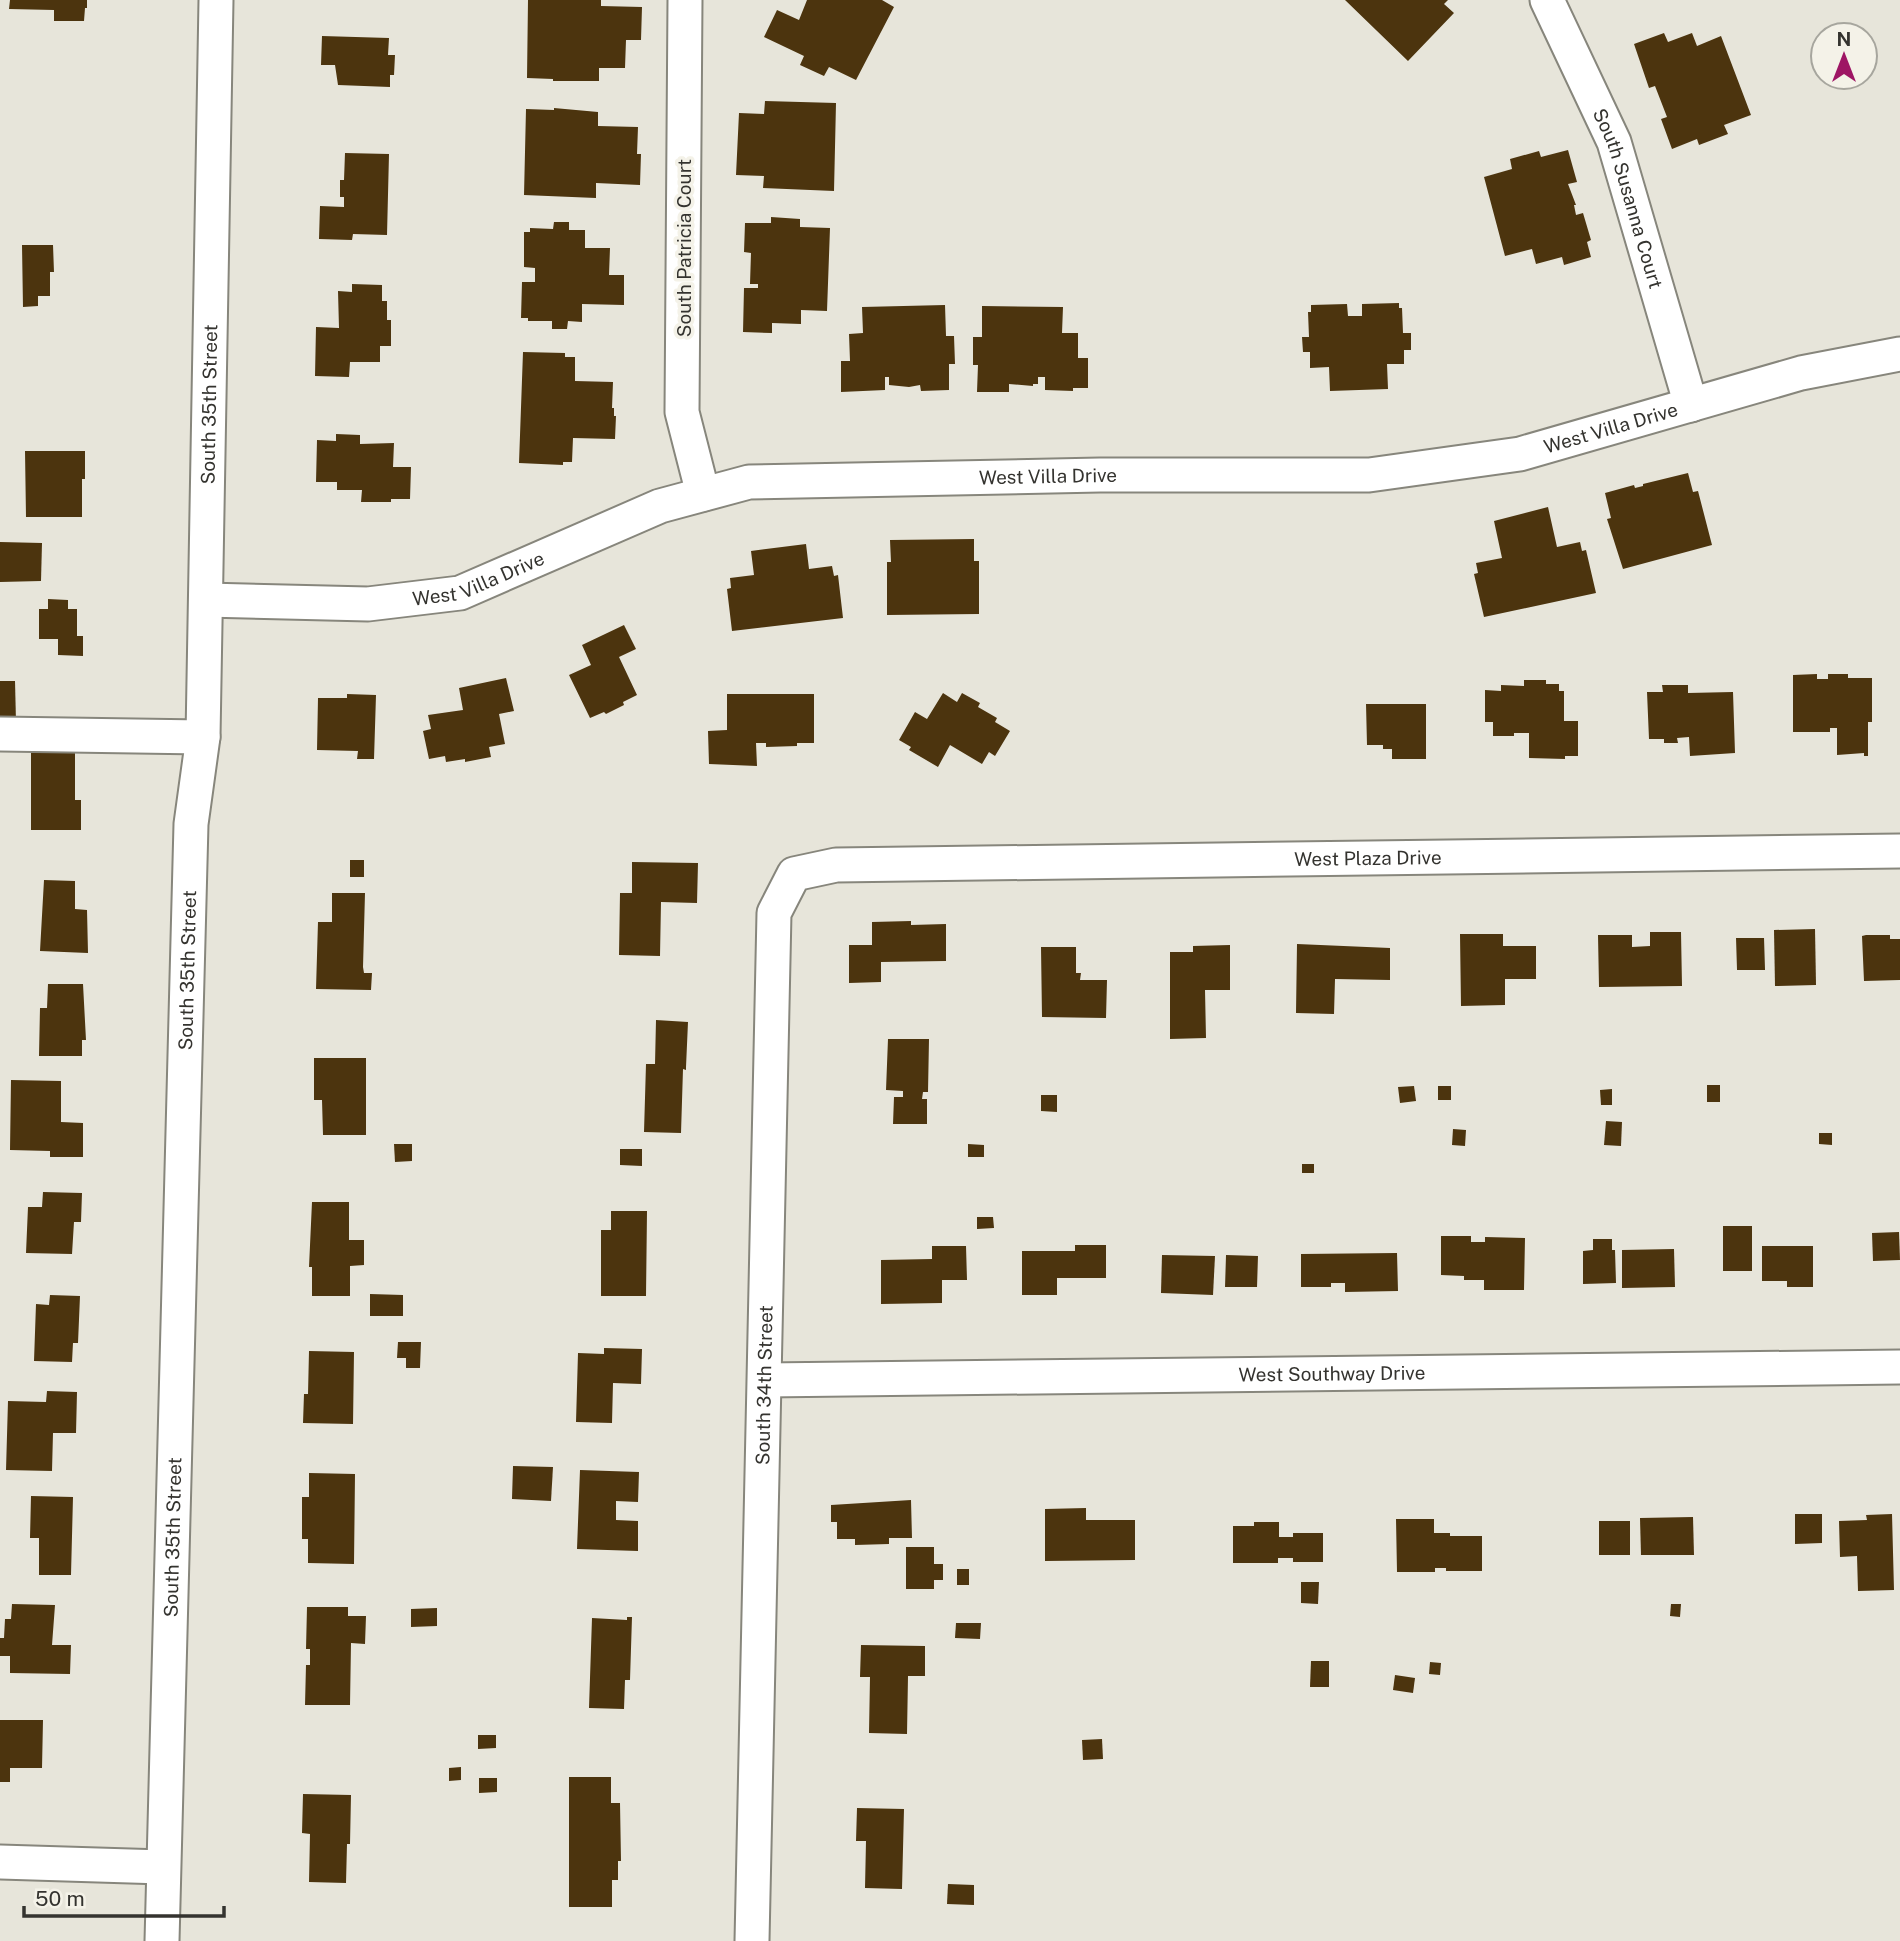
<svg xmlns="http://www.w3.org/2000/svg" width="1900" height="1941" viewBox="0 0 1900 1941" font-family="'Public Sans',sans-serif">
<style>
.building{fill:#4c340e}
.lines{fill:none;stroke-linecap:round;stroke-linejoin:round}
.minor-casing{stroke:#87867c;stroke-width:37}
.minor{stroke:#fff;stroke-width:33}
.labels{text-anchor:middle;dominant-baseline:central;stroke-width:7;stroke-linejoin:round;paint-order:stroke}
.street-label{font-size:19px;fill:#34332f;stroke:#f4f2e8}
</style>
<rect width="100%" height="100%" fill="#e7e5da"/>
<!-- building -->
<g class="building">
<polygon points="10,0 87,0 87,8 85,8 84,21 54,21 54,10 9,9"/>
<polygon points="528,0 601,0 601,6 642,7 641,40 626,40 625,68 599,68 599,81 553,81 553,79 527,78"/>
<polygon points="807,0 882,0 894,7 856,80 829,67 824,76 800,65 804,56 764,37 777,10 799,20"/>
<polygon points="1345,0 1448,0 1444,4 1454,13 1408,61"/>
<polygon points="1664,33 1668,42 1692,33 1697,46 1721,36 1751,115 1724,125 1728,134 1699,145 1697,139 1672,149 1661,119 1667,117 1655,86 1649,88 1634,44"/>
<polygon points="322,36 389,38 388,55 395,55 394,75 390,75 390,87 338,85 335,65 321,65"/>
<polygon points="765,101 836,103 834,191 763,188 764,176 736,175 739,113 764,114"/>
<polygon points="554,108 598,112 598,126 638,127 637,154 641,154 640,185 596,183 596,198 524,195 526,109 554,110"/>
<polygon points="1568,150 1577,182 1568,184 1576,205 1574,205 1576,215 1583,213 1591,240 1587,242 1591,257 1564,265 1562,257 1536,264 1532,249 1505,256 1484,177 1512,169 1510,159 1539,151 1541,157"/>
<polygon points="345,153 389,154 387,235 353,234 352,240 319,239 320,206 344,207 344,197 340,197 340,180 344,180"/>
<polygon points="771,217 800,219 800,227 830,228 827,311 801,310 801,324 772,323 772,333 743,332 744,288 758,288 758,284 750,284 751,253 744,252 745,223 771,223"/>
<polygon points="554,222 569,222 569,230 585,230 585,248 610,248 609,275 624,275 624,305 582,304 582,322 568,321 567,329 552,329 552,321 528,321 528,318 521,318 522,282 535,282 535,268 524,267 524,232 530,232 530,228 553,229"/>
<polygon points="22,245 53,245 54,272 50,272 50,296 38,296 38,306 23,307"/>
<polygon points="352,284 382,285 382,301 387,301 387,320 391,320 391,346 380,346 380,362 350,362 349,377 315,376 316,327 339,328 338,291 352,292"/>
<polygon points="1399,303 1399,308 1402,308 1403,333 1411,333 1411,350 1404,350 1404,364 1387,364 1388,389 1330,391 1329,367 1310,368 1310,352 1303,352 1302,337 1309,337 1308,312 1311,312 1311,305 1347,304 1348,316 1362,316 1362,304"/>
<polygon points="945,305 946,336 954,336 955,364 949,364 949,390 921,391 920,385 909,387 889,385 889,377 885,377 885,390 841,392 841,361 850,361 849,334 863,333 862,307"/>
<polygon points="982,306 1063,307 1062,333 1078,333 1078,358 1088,358 1088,388 1073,388 1073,391 1045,390 1045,377 1038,377 1038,384 1033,384 1033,386 1009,384 1009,392 977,392 978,365 973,365 973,337 982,337"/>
<polygon points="523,352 565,353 565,357 575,357 575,381 613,382 612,408 614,408 614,416 616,416 615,439 573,438 572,462 563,462 563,465 519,463"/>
<polygon points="336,434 360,435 360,444 394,443 393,467 411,467 410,499 391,499 391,502 361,502 362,490 337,490 337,482 316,482 317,440 336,441"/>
<polygon points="25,451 85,451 85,479 82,479 82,517 26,517"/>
<polygon points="1688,473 1693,492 1698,491 1712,545 1623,569 1607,519 1611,518 1605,493 1634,485 1635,488 1643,486 1643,484"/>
<polygon points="1548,507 1557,547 1580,542 1582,551 1586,550 1596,593 1484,617 1474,574 1478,573 1476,563 1502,558 1494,521"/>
<polygon points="974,539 974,561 979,561 979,614 887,615 887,562 891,562 890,540"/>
<polygon points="0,542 42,543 41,581 0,582"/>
<polygon points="806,544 809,569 832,566 834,576 838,575 843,618 732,631 727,589 731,588 730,578 754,575 751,551"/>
<polygon points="48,599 68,600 68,609 77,609 77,636 83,636 83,656 58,655 58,639 39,639 39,609 48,609"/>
<polygon points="624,625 636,649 619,657 637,695 623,702 624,705 606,714 604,712 590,718 569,675 591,665 582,645"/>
<polygon points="1817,674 1817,679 1828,679 1828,674 1848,674 1848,678 1872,678 1872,722 1868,722 1868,756 1864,756 1864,753 1837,755 1837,728 1830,728 1830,732 1793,732 1793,675"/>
<polygon points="506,678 514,711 499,714 505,744 489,747 491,757 465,762 465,759 446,762 445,756 429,759 423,731 431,729 428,715 463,710 459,688"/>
<polygon points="1524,680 1546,680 1546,684 1559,684 1559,691 1564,691 1564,721 1578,721 1578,756 1565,756 1565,759 1529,758 1529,733 1514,733 1514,736 1493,736 1493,722 1485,722 1485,690 1501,691 1501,685 1524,686"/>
<polygon points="0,681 15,681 16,722 0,722"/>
<polygon points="1662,685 1688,685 1688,693 1733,692 1735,753 1690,756 1689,737 1677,738 1678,743 1664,743 1664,739 1649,739 1647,692 1663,692"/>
<polygon points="943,693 957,702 962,693 980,703 978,707 997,718 995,722 1010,731 995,756 989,752 982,764 950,745 938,767 909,750 911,747 899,740 915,712 927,719"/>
<polygon points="347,694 376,695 374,759 357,759 358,751 317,750 318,698 347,698"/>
<polygon points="727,694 814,694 814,743 797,743 797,746 766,747 766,743 756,743 757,766 709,764 708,731 727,730"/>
<polygon points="1366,704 1426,704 1426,759 1392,759 1392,749 1383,749 1383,745 1367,745"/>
<polygon points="31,751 75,751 75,800 81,800 81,830 31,830"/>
<rect x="350" y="860" width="14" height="17"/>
<polygon points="632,862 698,863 697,903 661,902 660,956 619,955 620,893 632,893"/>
<polygon points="44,880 75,881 75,909 87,910 88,953 40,951"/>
<polygon points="332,893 365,893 363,967 364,973 372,973 371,990 316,989 318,922 332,922"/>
<polygon points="911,921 911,925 946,924 946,961 881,962 881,982 849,983 849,945 872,945 872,922"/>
<polygon points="1815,929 1816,985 1775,986 1774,930"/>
<polygon points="1650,932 1681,932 1682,986 1599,987 1598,935 1632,935 1632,947 1650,946"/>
<polygon points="1460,934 1503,934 1503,946 1536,946 1536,979 1505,979 1505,1005 1461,1006"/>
<polygon points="1866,935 1890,935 1890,939 1900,939 1900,980 1864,981 1862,936"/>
<polygon points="1736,938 1764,938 1765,970 1737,970"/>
<polygon points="1297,944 1390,948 1390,980 1335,979 1334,1014 1296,1013"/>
<polygon points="1230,945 1230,990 1205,990 1206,1038 1170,1039 1170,952 1193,952 1193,946"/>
<polygon points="1041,947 1076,947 1076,973 1081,973 1080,980 1107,980 1106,1018 1042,1017"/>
<polygon points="48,984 83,984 86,1040 82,1040 82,1056 39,1056 40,1008 47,1008"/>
<polygon points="656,1020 688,1022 686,1067 686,1070 683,1069 681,1133 644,1132 646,1064 655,1064"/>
<polygon points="888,1039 929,1039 928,1092 923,1092 922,1099 927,1099 927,1124 893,1124 894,1097 903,1097 903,1091 886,1090"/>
<polygon points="314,1058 366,1058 366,1135 323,1135 322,1100 314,1100"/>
<polygon points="11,1080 61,1081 61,1122 83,1123 83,1157 50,1157 50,1151 10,1150"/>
<rect x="1707" y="1085" width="13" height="17"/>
<polygon points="1414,1086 1416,1101 1400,1103 1398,1087"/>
<rect x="1438" y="1086" width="13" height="14"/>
<polygon points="1612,1089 1612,1105 1601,1105 1600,1090"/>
<polygon points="1041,1095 1057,1095 1057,1112 1041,1111"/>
<polygon points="1606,1121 1622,1122 1621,1146 1604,1145"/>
<polygon points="1453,1129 1466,1130 1465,1146 1452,1145"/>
<polygon points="1819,1133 1832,1133 1832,1145 1819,1144"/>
<polygon points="394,1144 412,1144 412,1161 395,1162"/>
<polygon points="968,1144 984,1145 984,1157 968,1157"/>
<polygon points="620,1149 642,1149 642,1166 620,1165"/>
<rect x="1302" y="1164" width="12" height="9"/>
<polygon points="43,1192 82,1193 81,1222 74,1222 72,1254 26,1253 28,1207 42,1207"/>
<polygon points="312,1202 349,1202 349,1240 364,1240 364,1265 350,1266 350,1296 312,1296 312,1267 309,1267"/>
<polygon points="611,1211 647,1211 646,1296 601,1296 601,1230 611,1230"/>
<polygon points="977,1217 993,1217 994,1228 977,1229"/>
<rect x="1723" y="1226" width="29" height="45"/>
<polygon points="1899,1232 1900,1260 1873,1261 1872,1233"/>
<polygon points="1441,1236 1471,1236 1471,1242 1485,1242 1485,1237 1525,1238 1524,1290 1484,1290 1484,1280 1464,1280 1464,1276 1441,1275"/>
<polygon points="1593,1239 1612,1239 1612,1250 1615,1250 1616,1283 1583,1284 1583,1251 1593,1250"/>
<polygon points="1075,1245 1106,1245 1106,1278 1057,1278 1057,1295 1022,1295 1022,1251 1075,1251"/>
<polygon points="932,1246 966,1246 967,1280 942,1280 942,1303 881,1304 881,1260 932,1259"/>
<polygon points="1762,1246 1813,1246 1813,1287 1787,1287 1787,1281 1762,1281"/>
<polygon points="1674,1249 1675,1287 1622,1288 1622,1250"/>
<polygon points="1397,1253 1398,1291 1345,1292 1345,1283 1331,1283 1331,1287 1301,1287 1301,1254"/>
<polygon points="1162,1255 1215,1256 1213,1295 1161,1293"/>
<polygon points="1226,1255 1258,1256 1257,1287 1225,1287"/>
<polygon points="370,1294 403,1295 403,1316 370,1316"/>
<polygon points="50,1295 80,1296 78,1343 73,1343 72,1362 34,1361 36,1304 49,1305"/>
<polygon points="398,1342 421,1342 420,1368 406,1368 406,1358 397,1358"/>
<polygon points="604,1348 642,1349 641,1384 613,1383 612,1423 576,1422 578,1353 604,1354"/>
<polygon points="309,1351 354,1352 353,1424 303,1423 304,1394 308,1394"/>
<polygon points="47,1391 77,1392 76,1433 53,1433 52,1471 6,1470 8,1401 46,1402"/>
<polygon points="513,1466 553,1467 551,1501 512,1499"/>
<polygon points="580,1470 639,1472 638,1502 616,1501 616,1520 638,1521 638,1551 577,1549"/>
<polygon points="309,1473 355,1474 354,1564 308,1563 308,1539 302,1539 302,1497 309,1497"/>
<polygon points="31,1496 73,1497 71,1575 39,1575 39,1538 30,1538"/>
<polygon points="911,1500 912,1538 889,1538 889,1544 855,1545 855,1539 837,1539 837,1522 831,1522 831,1505"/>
<polygon points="1086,1508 1086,1520 1135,1520 1135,1560 1045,1561 1045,1509"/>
<polygon points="1795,1514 1822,1514 1822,1543 1795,1544"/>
<polygon points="1892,1514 1894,1590 1858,1591 1857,1556 1840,1557 1839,1521 1867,1520 1866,1515"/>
<polygon points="1693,1517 1694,1555 1641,1555 1640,1518"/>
<polygon points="1396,1519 1434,1519 1434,1533 1450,1533 1450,1536 1482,1536 1482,1571 1446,1571 1446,1568 1435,1568 1435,1572 1397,1572"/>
<rect x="1599" y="1521" width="31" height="34"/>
<polygon points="1254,1522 1279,1522 1279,1537 1293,1537 1293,1533 1323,1533 1323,1562 1293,1562 1293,1558 1278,1558 1278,1563 1233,1563 1233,1526 1254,1526"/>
<polygon points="906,1547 934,1547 934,1564 943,1564 943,1580 934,1580 934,1589 906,1589"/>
<rect x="957" y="1569" width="12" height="16"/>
<polygon points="1301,1582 1319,1582 1318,1604 1301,1603"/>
<polygon points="12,1604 55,1605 52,1645 71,1645 70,1674 10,1673 10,1656 0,1656 0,1638 4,1638 5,1619 11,1619"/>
<polygon points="1671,1604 1681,1604 1680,1617 1670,1616"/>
<polygon points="307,1607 348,1607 348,1616 366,1616 365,1644 351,1643 350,1705 305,1705 306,1665 310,1665 310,1649 306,1649"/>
<polygon points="437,1608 437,1626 411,1627 411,1609"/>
<polygon points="627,1617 632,1617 630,1680 625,1680 624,1709 589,1708 592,1618 627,1620"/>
<polygon points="956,1623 981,1623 980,1639 955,1638"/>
<polygon points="861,1645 925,1646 925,1676 908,1676 907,1734 869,1733 870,1677 860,1677"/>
<polygon points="1311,1661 1329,1661 1329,1687 1310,1687"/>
<polygon points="1430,1662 1441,1663 1440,1675 1429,1674"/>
<polygon points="1395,1675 1415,1678 1413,1693 1393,1690"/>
<polygon points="0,1720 43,1720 42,1768 10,1768 10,1782 0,1782"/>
<polygon points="478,1735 496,1735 496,1748 478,1749"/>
<polygon points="1102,1739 1103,1759 1083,1760 1082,1740"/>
<polygon points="461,1767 461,1780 449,1781 449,1768"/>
<polygon points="569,1777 611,1777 611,1803 620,1803 621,1861 618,1861 618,1880 612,1880 612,1907 569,1907"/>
<polygon points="479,1778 497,1778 497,1792 479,1793"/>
<polygon points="303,1794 351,1795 350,1844 347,1844 346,1883 309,1882 310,1834 302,1833"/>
<polygon points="857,1808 904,1809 902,1889 865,1888 866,1841 856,1841"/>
<polygon points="948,1884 974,1885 974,1905 947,1904"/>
</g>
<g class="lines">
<defs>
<g id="minor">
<polyline points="685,0 682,412 703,494"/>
<path id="s1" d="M1547,0l67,142 77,263"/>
<path id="s2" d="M206,600l162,4 92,-11 200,-87 89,-24 351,-7h269l151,-21 281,-81 99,-19"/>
<polyline points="0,734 203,737"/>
<path id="s3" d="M765,1380l1135,-13"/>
<polyline points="0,1862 163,1867"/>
<path id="s4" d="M162,1941l29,-1117 12,-87 13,-737"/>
<path id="s5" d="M752,1941l22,-1028 20,-39 42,-9 1064,-14"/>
</g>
</defs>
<!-- minor casing -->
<use href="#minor" class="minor-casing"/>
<!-- minor -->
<use href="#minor" class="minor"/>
</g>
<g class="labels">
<!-- street labels -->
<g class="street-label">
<text stroke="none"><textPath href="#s1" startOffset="215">South Susanna Court</textPath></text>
<text transform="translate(684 248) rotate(-90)">South Patricia Court</text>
<text stroke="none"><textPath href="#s4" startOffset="1538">South 35th Street</textPath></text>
<text stroke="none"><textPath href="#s2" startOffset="1432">West Villa Drive</textPath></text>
<text stroke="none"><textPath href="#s2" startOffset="864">West Villa Drive</textPath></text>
<text stroke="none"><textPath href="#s2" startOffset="276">West Villa Drive</textPath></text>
<text stroke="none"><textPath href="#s5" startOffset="1647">West Plaza Drive</textPath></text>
<text stroke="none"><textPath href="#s4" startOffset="971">South 35th Street</textPath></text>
<text stroke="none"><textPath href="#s3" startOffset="567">West Southway Drive</textPath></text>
<text stroke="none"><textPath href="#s5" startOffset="556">South 34th Street</textPath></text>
<text stroke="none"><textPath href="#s4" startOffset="404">South 35th Street</textPath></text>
</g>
</g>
<!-- north arrow -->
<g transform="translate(1844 56)"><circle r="33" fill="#f4f2e8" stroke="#a7a69e" stroke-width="2"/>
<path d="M0-5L12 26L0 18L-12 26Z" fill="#9e1564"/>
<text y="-10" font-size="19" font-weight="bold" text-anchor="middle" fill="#34332f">N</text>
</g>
<!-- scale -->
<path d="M24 1906v10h200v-10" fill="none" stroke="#34332f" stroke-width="3.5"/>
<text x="35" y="1906" font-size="21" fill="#34332f" stroke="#f4f2e8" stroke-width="5" paint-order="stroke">50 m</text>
</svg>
